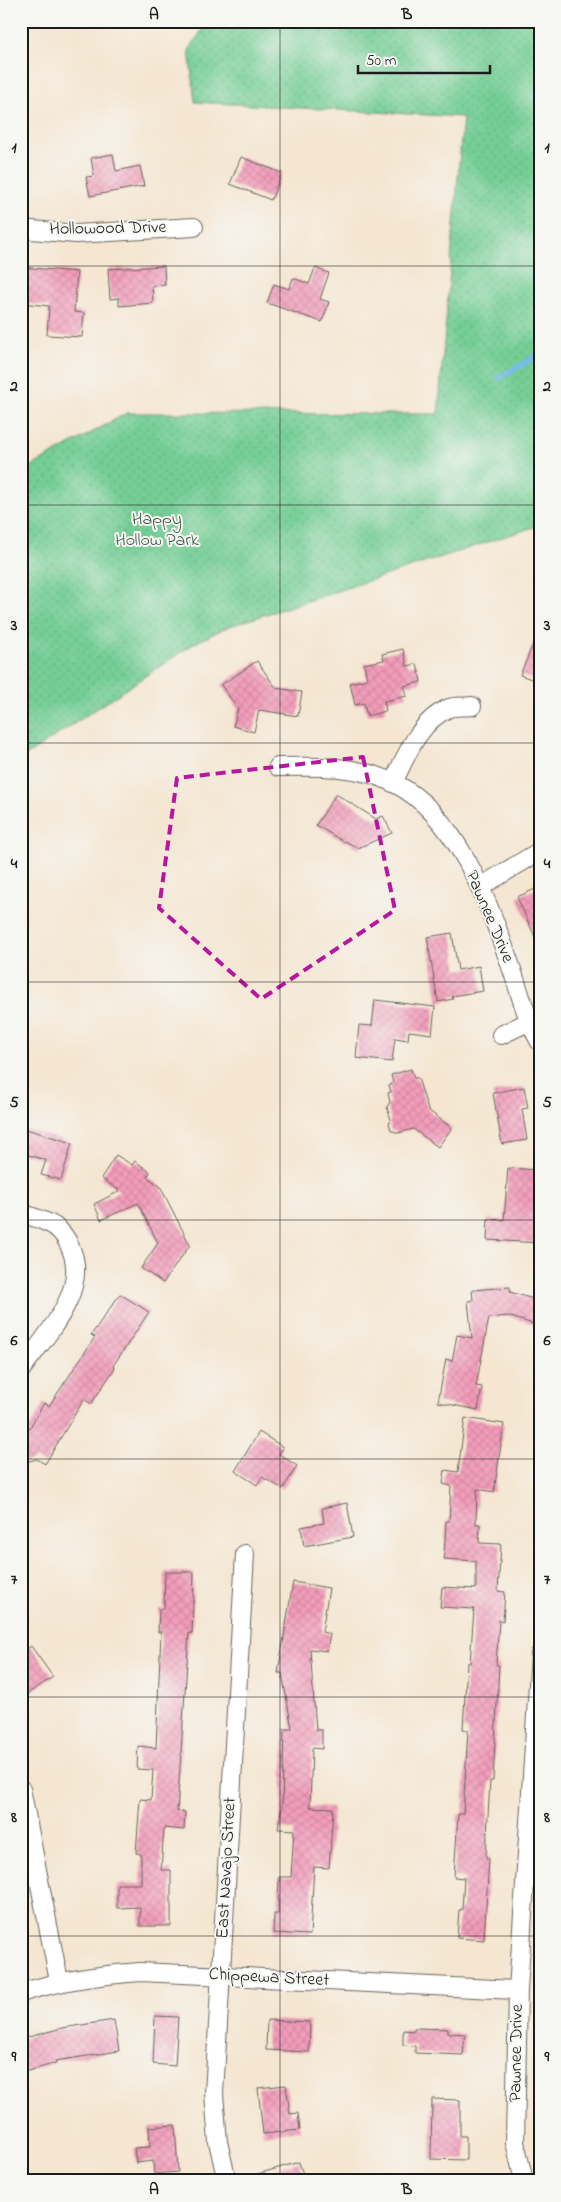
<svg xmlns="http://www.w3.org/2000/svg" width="561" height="2202" viewBox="0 0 561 2202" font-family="'Indie Flower',sans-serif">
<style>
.park{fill:url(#park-dots);stroke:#487558}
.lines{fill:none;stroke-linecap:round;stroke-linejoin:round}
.stream{stroke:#78b9ed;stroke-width:5.5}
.building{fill:url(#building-cross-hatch)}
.minor-casing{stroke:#68635b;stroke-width:20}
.minor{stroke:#fff;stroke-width:18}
.marked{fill:none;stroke:#b5179e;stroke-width:4;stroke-dasharray:10 6;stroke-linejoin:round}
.grid{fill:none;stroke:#1c1c1c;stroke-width:1;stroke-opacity:0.55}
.labels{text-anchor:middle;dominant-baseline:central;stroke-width:4;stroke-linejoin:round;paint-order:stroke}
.street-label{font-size:18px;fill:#1c1c1c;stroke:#f6f6f2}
.park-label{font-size:18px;fill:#3b5a46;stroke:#f6f6f2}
.neatline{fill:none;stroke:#1c1c1c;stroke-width:2}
.grid-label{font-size:16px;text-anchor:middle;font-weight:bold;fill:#1c1c1c}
</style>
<defs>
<pattern id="park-dots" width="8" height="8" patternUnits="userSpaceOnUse" patternTransform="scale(1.25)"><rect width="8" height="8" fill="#74ce95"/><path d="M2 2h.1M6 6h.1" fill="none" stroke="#64b080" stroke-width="1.8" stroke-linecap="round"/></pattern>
<pattern id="building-cross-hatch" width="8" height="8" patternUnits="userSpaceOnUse" patternTransform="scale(1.25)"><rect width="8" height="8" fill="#f39dbb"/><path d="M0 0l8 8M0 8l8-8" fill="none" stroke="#d087a0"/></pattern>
</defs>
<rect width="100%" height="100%" fill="#f6f6f2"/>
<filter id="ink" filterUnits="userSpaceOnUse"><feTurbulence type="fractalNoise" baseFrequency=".02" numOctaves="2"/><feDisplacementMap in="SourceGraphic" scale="10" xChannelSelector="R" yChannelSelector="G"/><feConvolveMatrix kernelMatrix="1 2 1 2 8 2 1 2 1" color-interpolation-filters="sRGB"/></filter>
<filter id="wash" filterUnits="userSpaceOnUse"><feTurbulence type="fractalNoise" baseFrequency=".0096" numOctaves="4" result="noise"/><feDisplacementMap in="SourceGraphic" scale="20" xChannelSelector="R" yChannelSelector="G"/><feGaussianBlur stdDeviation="1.12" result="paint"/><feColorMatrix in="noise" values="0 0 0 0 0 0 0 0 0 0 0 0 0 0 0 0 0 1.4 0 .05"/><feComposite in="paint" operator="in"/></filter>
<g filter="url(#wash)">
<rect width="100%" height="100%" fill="#f4e6d1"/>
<!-- park -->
<polygon class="park" points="208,21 540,21 540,525 227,627 195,643 21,759 21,472 127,413 438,414 463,117 195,102 189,50"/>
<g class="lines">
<!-- stream -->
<polyline class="stream" points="499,378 540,354"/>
</g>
<g id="blocks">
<!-- building -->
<g class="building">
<polygon points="113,154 116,171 140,166 144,186 90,196 86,177 94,176 91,158"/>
<polygon points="241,157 282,173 271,200 230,184"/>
<polygon points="164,266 165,285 152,286 153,303 119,306 119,298 110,299 108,269"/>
<polygon points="21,267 77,272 74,312 84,313 82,337 47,335 49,306 21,303"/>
<polygon points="315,268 329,273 320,299 329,302 322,322 267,303 274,284 289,289 293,278 309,284"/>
<polygon points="540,628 540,682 520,675"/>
<polygon points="403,649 407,666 417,664 421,682 404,686 407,696 384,701 386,711 367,716 364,703 355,705 350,683 367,679 364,664 384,660 382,654"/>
<polygon points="257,661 276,688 302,692 298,716 259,710 254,732 233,726 238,709 221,685"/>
<polygon points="336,794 376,819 383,816 392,833 358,848 345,841 344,842 316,825"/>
<polygon points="540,887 540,948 517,897"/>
<polygon points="452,933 458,970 479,966 483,991 452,996 453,999 438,1002 427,937"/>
<polygon points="375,1000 435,1007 432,1034 409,1031 408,1040 395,1038 392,1062 356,1058 359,1025 372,1026"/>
<polygon points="411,1069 414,1078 418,1078 428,1110 452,1128 438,1147 413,1129 398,1133 391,1130 389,1123 391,1120 387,1107 390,1102 388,1093 391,1092 389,1085 393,1083 391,1075"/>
<polygon points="524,1087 528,1108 522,1109 527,1140 502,1144 493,1093"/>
<polygon points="26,1129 72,1143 61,1180 41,1175 46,1160 21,1153 21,1144"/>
<polygon points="116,1155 132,1165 135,1161 150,1172 147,1177 160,1186 190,1245 163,1283 141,1268 158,1243 138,1203 101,1220 94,1204 120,1191 101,1178"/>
<polygon points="508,1168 540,1170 540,1243 487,1240 488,1219 504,1220"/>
<polygon points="510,1287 510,1292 540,1301 540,1314 536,1325 508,1316 489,1318 476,1386 482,1387 478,1410 438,1402 446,1359 452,1361 457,1335 472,1338 468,1301 473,1300 472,1290"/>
<polygon points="120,1294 149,1312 113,1366 115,1368 91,1404 84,1399 45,1464 37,1459 21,1463 21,1431 29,1429 44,1403 49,1406 95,1337 91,1335"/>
<polygon points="465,1418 504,1424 494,1492 477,1489 476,1524 480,1524 479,1543 501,1544 498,1591 505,1592 503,1621 499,1620 496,1665 499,1665 493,1781 490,1781 488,1816 486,1858 489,1858 484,1940 457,1938 459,1910 462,1910 464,1878 454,1877 458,1814 463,1814 468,1730 463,1729 467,1663 470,1663 474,1609 440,1607 442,1587 476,1589 476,1561 444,1559 446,1521 449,1521 451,1486 443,1484 445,1470 458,1472"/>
<polygon points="259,1432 283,1447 279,1454 297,1466 283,1489 262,1477 257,1485 235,1471"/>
<polygon points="347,1503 353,1537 304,1546 301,1527 324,1523 322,1508"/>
<polygon points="165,1572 194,1572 192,1633 189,1633 177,1811 185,1812 184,1830 164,1828 161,1870 171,1870 171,1926 140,1926 140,1907 117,1908 117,1884 141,1884 141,1854 136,1853 140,1799 151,1800 153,1770 137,1769 138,1746 156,1748 161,1632 158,1632 159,1609 164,1609"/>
<polygon points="293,1582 329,1588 322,1632 330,1634 327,1651 310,1649 316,1730 322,1730 322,1749 312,1748 310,1807 333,1808 329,1868 314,1867 310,1935 273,1933 274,1914 278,1914 279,1877 291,1877 294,1830 278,1829 282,1805 284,1729 292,1729 282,1673 278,1673"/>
<polygon points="31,1646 53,1677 21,1698 21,1653"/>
<polygon points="155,2016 178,2017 175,2066 153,2064"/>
<polygon points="114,2020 119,2051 55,2061 56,2063 21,2073 21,2039 62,2028"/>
<polygon points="267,2020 310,2022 309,2052 266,2050"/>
<polygon points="414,2028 448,2029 448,2033 465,2034 463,2055 415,2053 415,2046 403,2045 403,2030 414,2031"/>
<polygon points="286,2085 290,2114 298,2113 300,2130 263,2134 258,2088"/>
<polygon points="432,2099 460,2100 460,2136 466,2136 466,2160 431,2159"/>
<polygon points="175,2125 178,2172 154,2174 153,2161 136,2163 134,2148 150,2147 149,2127"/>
<polygon points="299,2162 305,2181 247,2181 247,2177"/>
</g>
</g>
</g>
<g filter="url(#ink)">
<use href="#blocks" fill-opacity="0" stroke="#68635b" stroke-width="1"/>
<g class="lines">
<defs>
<g id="minor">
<polyline points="21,229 76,234 194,227"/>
<path d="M278,767c39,-1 80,-2 116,16 62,31 93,116 115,178 10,28 16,55 31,81"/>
<path d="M393,783c13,-27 26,-62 56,-75 6,-2 16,-1 23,-2"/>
<polyline points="480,887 540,851"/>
<polyline points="501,1035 528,1022"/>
<path d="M21,1213c11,4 23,7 33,13 7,5 13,13 16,21 21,43 -26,90 -49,123"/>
<polyline points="21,1789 59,1981"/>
<path d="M21,1993c39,-13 78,-18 119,-21l378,18"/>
<polyline points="227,2181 218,2142 214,2094 245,1554"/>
<polyline points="524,2181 515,2142 518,1990 540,1654"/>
</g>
</defs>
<!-- minor casing -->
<use href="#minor" class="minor-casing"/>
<!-- minor -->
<use href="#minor" class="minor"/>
</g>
</g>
<!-- marked area -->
<path class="marked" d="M363,757l32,153 -134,89 -102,-91 18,-130z"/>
<!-- grid -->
<path class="grid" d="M280,21v2160M21,266h519M21,505h519M21,743h519M21,982h519M21,1220h519M21,1459h519M21,1697h519M21,1936h519"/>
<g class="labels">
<!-- street labels -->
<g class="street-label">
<text transform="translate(108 229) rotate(-1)">Hollowood Drive</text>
<text transform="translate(489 917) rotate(67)">Pawnee Drive</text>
<text transform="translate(227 1868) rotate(-87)">East Navajo Street</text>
<text transform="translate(269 1978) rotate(3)">Chippewa Street</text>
<text transform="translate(517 2053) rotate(-89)">Pawnee Drive</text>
</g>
<!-- park labels -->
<g class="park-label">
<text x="157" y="520">Happy<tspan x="157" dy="21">Hollow Park</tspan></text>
</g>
</g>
<!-- margin -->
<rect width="561" height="2202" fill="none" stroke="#f6f6f2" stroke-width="55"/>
<!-- scale -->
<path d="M358 65v8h132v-8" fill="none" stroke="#1c1c1c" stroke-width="2.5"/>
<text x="366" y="65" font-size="15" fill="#1c1c1c" stroke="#f6f6f2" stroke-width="4" paint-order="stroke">50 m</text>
<rect x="28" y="28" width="506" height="2146" class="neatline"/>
<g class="grid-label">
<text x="154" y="19">A</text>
<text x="407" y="19">B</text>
<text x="14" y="152">1</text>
<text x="547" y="152">1</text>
<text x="14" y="391">2</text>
<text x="547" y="391">2</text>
<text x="14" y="630">3</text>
<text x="547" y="630">3</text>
<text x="14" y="868">4</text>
<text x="547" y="868">4</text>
<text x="14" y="1107">5</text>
<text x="547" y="1107">5</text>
<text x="14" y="1345">6</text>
<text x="547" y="1345">6</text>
<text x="14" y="1584">7</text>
<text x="547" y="1584">7</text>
<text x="14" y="1822">8</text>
<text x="547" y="1822">8</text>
<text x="14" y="2061">9</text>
<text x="547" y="2061">9</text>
<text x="154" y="2194">A</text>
<text x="407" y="2194">B</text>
</g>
</svg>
